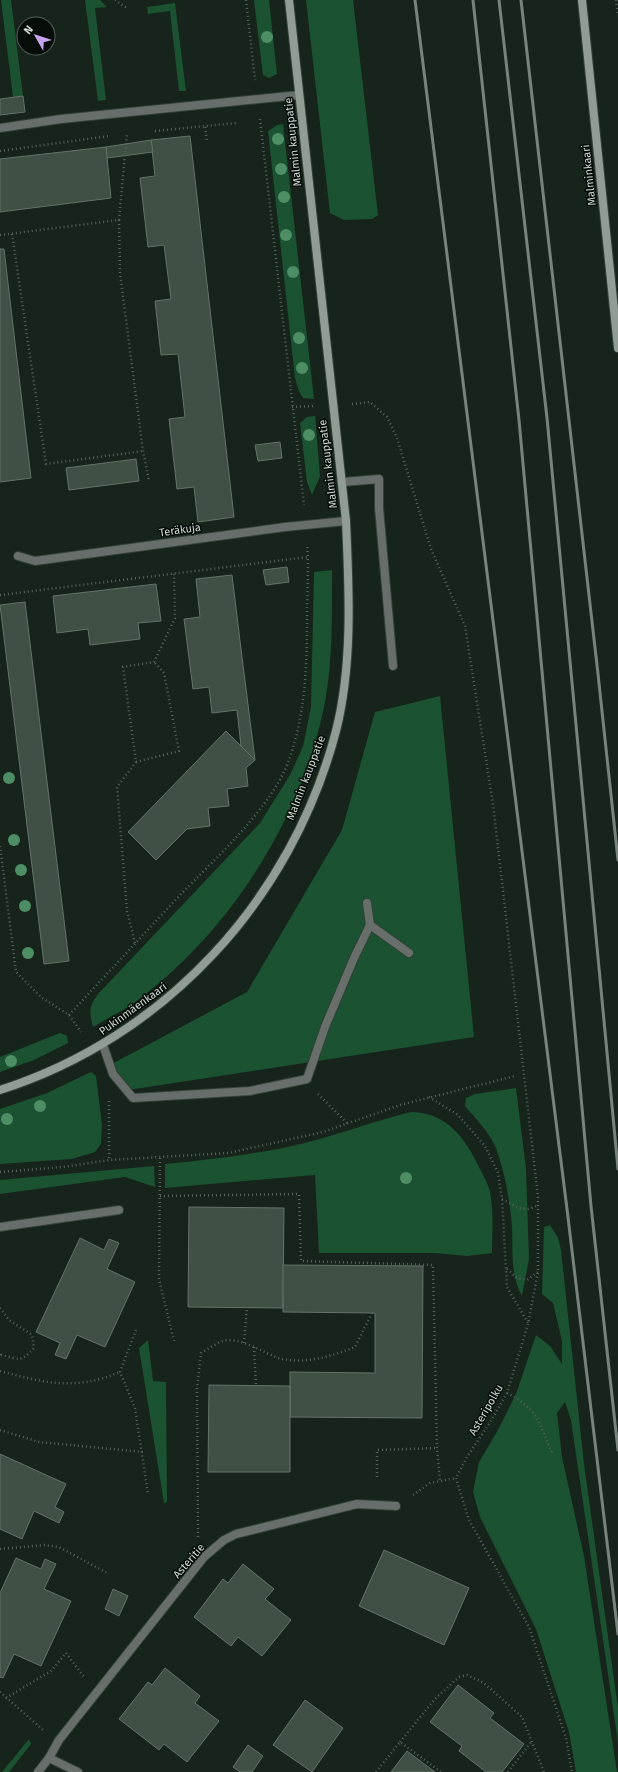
<svg xmlns="http://www.w3.org/2000/svg" width="618" height="1772" viewBox="0 0 618 1772" font-family="'Fira Sans',sans-serif">
<style>
.green{fill:#1a5232}
.building{fill:#415045;stroke:#647469}
.lines{fill:none;stroke-linecap:round;stroke-linejoin:round}
.service-casing{stroke:#344138;stroke-width:10}
.minor-casing{stroke:#344138;stroke-width:10}
.secondary-casing{stroke:#344138;stroke-width:10}
.path{stroke:#57645c;stroke-width:2.5;stroke-dasharray:1 3;stroke-linecap:butt}
.service{stroke:#686f6a;stroke-width:8}
.minor{stroke:#686f6a;stroke-width:8}
.secondary{stroke:#919d94;stroke-width:8}
.rail{stroke:#78837c;stroke-width:3}
.tree{fill:#4e8e65}
.labels{text-anchor:middle;dominant-baseline:central;stroke-width:3;stroke-linejoin:round;paint-order:stroke}
.street-label{font-size:11px;fill:#cfd8d2;stroke:#060c08}
</style>
<rect width="100%" height="100%" fill="#16241b"/>
<!-- green -->
<g class="green">
<polygon points="1,0 11,0 23,96 13,97"/>
<polygon points="85,0 100,0 107,7 95,8 106,100 98,101"/>
<polygon points="254,0 269,0 277,74 269,78 263,75"/>
<polygon points="306,0 353,0 378,215 372,219 344,220 330,213"/>
<polygon points="175,3 186,91 179,91 170,11 148,14 147,7"/>
<polygon points="283,124 314,399 303,398 299,391 295,378 268,131 277,125"/>
<polygon points="315,416 320,476 312,495 307,482 300,423 307,417"/>
<path d="M332,570c0,47 1,96 -9,142 -25,111 -91,215 -181,285 -15,12 -33,20 -49,30 -4,-15 -4,-21 5,-33l162,-171 30,-48 13,-29 8,-39 3,-135z"/>
<polygon points="440,696 474,1037 128,1090 108,1066 247,992 342,830 375,712"/>
<polygon points="60,1033 67,1036 68,1043 34,1060 0,1072 0,1057"/>
<polygon points="91,1072 96,1076 102,1125 101,1144 95,1152 72,1159 0,1164 0,1109 47,1093"/>
<path d="M516,1088l10,81 3,90 -7,37c-12,-21 -9,-46 -10,-69 -2,-27 -7,-54 -16,-79 -6,-15 -21,-30 -31,-42l1,-8 9,-4z"/>
<path d="M411,1112c36,0 55,27 69,57 4,7 8,15 10,23 4,20 2,41 2,61l-25,3 -32,-3h-116l-4,-78 -150,13v-24c41,-4 83,-9 123,-17 42,-9 82,-25 123,-35z"/>
<polygon points="154,1166 155,1187 125,1177 0,1194 0,1180"/>
<polygon points="550,1225 558,1238 561,1250 584,1464 618,1708 618,1743 571,1420 565,1402 557,1413 562,1457 584,1556 617,1772 576,1772 569,1732 536,1629 480,1517 473,1492 479,1462 498,1430 516,1394 536,1335 550,1346 562,1364 562,1341 553,1303 542,1294 544,1227"/>
<polygon points="148,1340 153,1381 166,1382 167,1502 164,1503 139,1348"/>
<polygon points="29,1739 31,1744 9,1772 2,1772"/>
</g>
<!-- building -->
<g class="building">
<polygon points="23,96 25,112 0,115 0,99"/>
<polygon points="190,136 234,517 198,522 194,487 177,489 169,419 185,417 178,354 161,355 155,301 171,299 164,245 148,247 140,178 155,176 151,140"/>
<polygon points="151,140 153,152 107,158 106,147"/>
<polygon points="106,147 111,198 0,212 0,159"/>
<polygon points="0,249 4,249 31,478 0,482"/>
<polygon points="280,442 282,458 258,461 255,445"/>
<polygon points="136,459 139,481 69,490 66,468"/>
<polygon points="287,567 289,582 266,585 263,570"/>
<polygon points="232,575 240,641 255,760 241,746 237,710 212,713 209,687 193,689 184,619 200,617 196,579"/>
<polygon points="156,584 161,621 138,623 140,639 90,645 88,629 57,633 53,596"/>
<polygon points="25,602 69,961 44,964 0,605"/>
<polygon points="226,731 255,760 246,768 248,786 227,789 229,806 208,808 210,826 187,829 156,860 128,832"/>
<polygon points="189,1207 284,1208 283,1308 188,1307"/>
<polygon points="80,1238 104,1250 109,1239 119,1243 107,1269 135,1282 105,1347 77,1335 66,1359 55,1355 60,1343 36,1332"/>
<polygon points="283,1265 423,1266 422,1418 290,1417 290,1372 375,1373 375,1313 283,1312"/>
<polygon points="209,1385 290,1386 290,1472 208,1472"/>
<polygon points="0,1454 66,1484 55,1507 64,1512 59,1523 34,1511 22,1539 0,1529"/>
<polygon points="384,1550 469,1588 444,1645 359,1606"/>
<polygon points="16,1558 41,1569 45,1559 56,1564 44,1589 71,1601 41,1666 14,1654 3,1678 0,1677 0,1593"/>
<polygon points="243,1564 274,1589 265,1599 291,1620 262,1656 238,1637 231,1646 194,1617 223,1579 228,1583"/>
<polygon points="113,1589 128,1596 119,1616 105,1609"/>
<polygon points="165,1668 200,1696 195,1703 219,1721 187,1762 164,1744 159,1750 119,1719 148,1682 152,1685"/>
<polygon points="458,1685 494,1713 490,1718 524,1744 502,1772 486,1772 459,1751 462,1746 430,1722"/>
<polygon points="305,1700 343,1728 312,1772 273,1745"/>
<polygon points="248,1745 263,1756 252,1772 240,1772 233,1767"/>
<polygon points="407,1751 435,1772 391,1772"/>
</g>
<g class="lines">
<defs>
<g id="service">
<polyline points="0,128 61,119 299,95"/>
<polyline points="343,482 379,479 379,508 393,666"/>
<polyline points="370,925 409,953"/>
<polyline points="103,1045 113,1074 133,1098 250,1091 307,1079 325,1027 354,958 370,925 367,903"/>
<polyline points="0,1227 119,1210"/>
</g>
<g id="minor">
<polyline points="18,556 35,561 285,527 346,521"/>
<polyline points="49,1758 78,1772"/>
<polyline points="38,1772 49,1758 59,1740 204,1557 224,1540 236,1534 357,1504 396,1506"/>
</g>
<g id="secondary">
<polyline points="582,0 618,348"/>
<path d="M0,1090c166,-53 292,-191 336,-359 17,-67 13,-142 10,-210l-57,-521"/>
</g>
</defs>
<!-- service casing -->
<use href="#service" class="service-casing"/>
<!-- minor casing -->
<use href="#minor" class="minor-casing"/>
<!-- secondary casing -->
<use href="#secondary" class="secondary-casing"/>
<!-- path -->
<g class="path">
<polyline points="115,0 127,8"/>
<polyline points="246,0 255,80"/>
<polyline points="616,0 618,16"/>
<polyline points="260,119 304,505"/>
<polyline points="205,127 207,141"/>
<polyline points="155,131 236,123"/>
<polyline points="0,151 109,136"/>
<polyline points="119,220 120,273 143,451 149,481"/>
<polyline points="12,234 46,464 143,451"/>
<polyline points="0,235 119,220 127,134"/>
<polyline points="352,404 370,402 387,417 397,438 431,549 465,626 493,804 538,1197 538,1272 528,1324 507,1393 489,1424 467,1457 456,1478"/>
<polyline points="292,407 313,406"/>
<polyline points="0,595 308,557"/>
<polyline points="136,762 179,751 164,673 154,662"/>
<polyline points="0,846 16,972 41,997 69,1015 81,1032"/>
<polyline points="135,943 127,911 117,787 136,762 123,667 154,662 175,618 174,574"/>
<path d="M69,1015c37,-40 74,-80 111,-120 34,-35 93,-89 109,-135 17,-48 18,-96 18,-146 0,-23 2,-47 0,-70"/>
<polyline points="318,1094 347,1123"/>
<polyline points="429,1097 458,1115 485,1146 498,1173 502,1199 507,1287 528,1323"/>
<polyline points="109,1101 109,1160"/>
<polyline points="160,1158 159,1279 174,1341"/>
<polyline points="0,1172 63,1167 109,1160 228,1153 323,1132 400,1105 515,1076"/>
<polyline points="160,1196 299,1194 301,1261 433,1265 437,1448 440,1481"/>
<path d="M502,1199c14,7 20,15 36,6"/>
<polyline points="507,1269 517,1278 527,1280 538,1272"/>
<path d="M0,1308l9,12 23,15 2,13c-14,15 -14,11 -33,7l-1,2"/>
<polyline points="136,1330 120,1372 135,1408 148,1494"/>
<polyline points="244,1343 247,1308"/>
<polyline points="254,1347 256,1385"/>
<path d="M0,1371c45,12 75,20 120,1"/>
<path d="M507,1393c34,18 31,30 46,62"/>
<polyline points="0,1430 39,1442 143,1452"/>
<polyline points="377,1477 377,1450 437,1448"/>
<polyline points="456,1478 469,1520 529,1627 566,1738 572,1772"/>
<polyline points="413,1495 430,1483 456,1478"/>
<path d="M198,1537l-1,-148 4,-36c7,-4 15,-10 22,-12 18,-5 43,14 59,18 25,5 50,-3 73,-12l17,-34"/>
<polyline points="0,1549 45,1545 59,1547 109,1574"/>
<polyline points="0,1692 43,1730"/>
<polyline points="6,1698 51,1671 66,1653 84,1677"/>
<polyline points="400,1742 435,1699 459,1677 467,1675 484,1683 522,1717 544,1772"/>
<polyline points="376,1772 400,1742 441,1772"/>
<polyline points="508,1772 532,1741"/>
</g>
<!-- service -->
<use href="#service" class="service"/>
<!-- minor -->
<use href="#minor" class="minor"/>
<!-- secondary -->
<use href="#secondary" class="secondary"/>
<!-- rail -->
<g class="rail">
<polyline points="415,0 567,1209 618,1634"/>
<polyline points="473,0 519,420 591,1206 618,1450"/>
<polyline points="499,0 547,418 618,1169"/>
<polyline points="521,0 598,674 618,860"/>
</g>
</g>
<!-- trees -->
<g class="tree">
<circle cx="267" cy="37" r="6"/>
<circle cx="278" cy="139" r="6"/>
<circle cx="281" cy="169" r="6"/>
<circle cx="284" cy="197" r="6"/>
<circle cx="286" cy="235" r="6"/>
<circle cx="293" cy="272" r="6"/>
<circle cx="299" cy="338" r="6"/>
<circle cx="302" cy="368" r="6"/>
<circle cx="309" cy="435" r="6"/>
<circle cx="9" cy="778" r="6"/>
<circle cx="14" cy="840" r="6"/>
<circle cx="21" cy="870" r="6"/>
<circle cx="25" cy="906" r="6"/>
<circle cx="28" cy="953" r="6"/>
<circle cx="11" cy="1061" r="6"/>
<circle cx="40" cy="1106" r="6"/>
<circle cx="7" cy="1119" r="6"/>
<circle cx="406" cy="1178" r="6"/>
</g>
<g class="labels">
<!-- street labels -->
<g class="street-label">
<text transform="translate(293 142) rotate(-96)">Malmin kauppatie</text>
<text transform="translate(589 175) rotate(-96)">Malminkaari</text>
<text transform="translate(328 464) rotate(-97)">Malmin kauppatie</text>
<text transform="translate(180 530) rotate(-8)">Teräkuja</text>
<text transform="translate(306 778) rotate(-69)">Malmin kauppatie</text>
<text transform="translate(133 1009) rotate(-36)">Pukinmäenkaari</text>
<text transform="translate(486 1410) rotate(-60)">Asteripolku</text>
<text transform="translate(189 1561) rotate(-49)">Asteritie</text>
</g>
</g>
<!-- north arrow -->
<g transform="translate(36 36) rotate(309)"><circle r="19" fill="#060c08" stroke="#565e59"/>
<path d="M0-3L7 15L0 10L-7 15Z" fill="#c7a6ef"/>
<text y="-6" font-size="11" font-weight="bold" text-anchor="middle" fill="#cfd8d2">N</text>
</g>
</svg>
